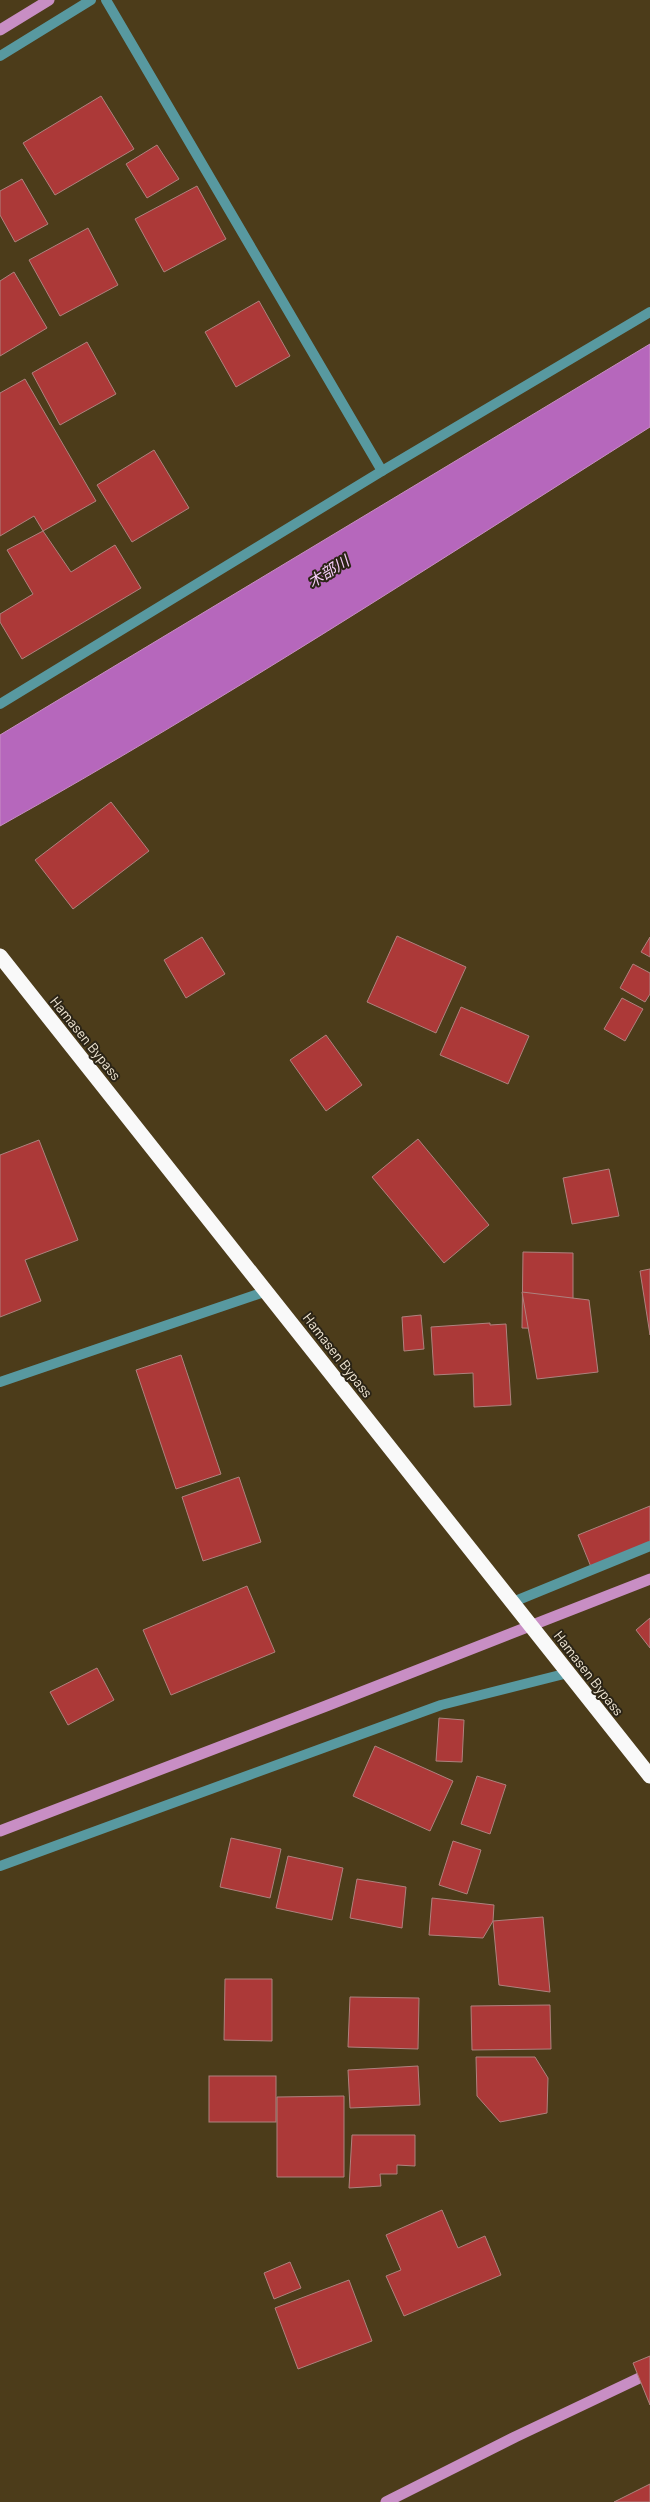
<svg xmlns="http://www.w3.org/2000/svg" width="650" height="2502" viewBox="0 0 650 2502" font-family="Barlow,'Noto Sans JP',sans-serif">
<style>
.water{fill:#b667bc;stroke:#c88ec4}
.lines{fill:none;stroke-linecap:round;stroke-linejoin:round}
.stream{stroke:#c88ec4;stroke-width:11}
.building{fill:#ac3938;stroke:#ae827e}
.lane{stroke:#5899a0;stroke-width:10}
.street{stroke:#5899a0;stroke-width:10}
.highway{stroke:#f9f9f9;stroke-width:15}
.labels{text-anchor:middle;dominant-baseline:central;stroke-width:4;stroke-linejoin:round;paint-order:stroke}
.street-label{font-size:14px;fill:#f2e8d5;stroke:#2b2416}
.water-label{font-size:15px;font-style:italic;fill:#f7cffa;stroke:#2b2416}
</style>
<rect width="100%" height="100%" fill="#4c3c1a"/>
<!-- water -->
<path class="water" d="M650,344v83c-215,136 -428,275 -650,399v-91z"/>
<g class="lines">
<!-- stream -->
<g class="stream">
<polyline points="0,30 49,0"/>
<polyline points="0,1831 326,1706 650,1579"/>
<polyline points="386,2502 515,2437 650,2373"/>
</g>
</g>
<!-- building -->
<g class="building">
<polygon points="101,96 134,149 55,195 23,143"/>
<polygon points="157,145 179,179 147,198 126,164"/>
<polygon points="22,179 48,224 15,242 0,215 0,191"/>
<polygon points="197,186 226,239 164,272 135,219"/>
<polygon points="88,228 118,285 60,316 29,260"/>
<polygon points="14,272 47,328 0,356 0,281"/>
<polygon points="259,301 290,356 236,387 205,332"/>
<polygon points="87,342 116,394 60,425 32,373"/>
<polygon points="25,379 96,501 43,531 34,516 0,536 0,393"/>
<polygon points="154,450 189,508 132,542 97,485"/>
<polygon points="43,531 71,572 115,545 141,588 22,659 0,622 0,614 33,594 7,550"/>
<polygon points="111,802 149,851 73,909 35,860"/>
<polygon points="397,936 466,967 436,1033 367,1002"/>
<polygon points="202,937 225,974 186,998 164,960"/>
<polygon points="650,937 650,957 641,952"/>
<polygon points="633,964 650,973 650,994 645,1002 620,988"/>
<polygon points="622,998 643,1009 625,1041 604,1029"/>
<polygon points="461,1007 529,1036 508,1084 440,1055"/>
<polygon points="326,1035 362,1085 326,1111 290,1060"/>
<polygon points="418,1139 489,1225 444,1263 372,1177"/>
<polygon points="39,1140 78,1240 25,1260 41,1301 0,1317 0,1155"/>
<polygon points="609,1169 619,1216 572,1224 563,1178"/>
<polygon points="523,1252 573,1253 573,1329 522,1328"/>
<polygon points="650,1269 650,1335 640,1271"/>
<polygon points="522,1292 589,1300 598,1372 537,1379"/>
<polygon points="421,1315 424,1349 404,1351 402,1317"/>
<polygon points="490,1323 490,1325 506,1324 511,1405 474,1407 473,1373 434,1375 431,1327"/>
<polygon points="181,1355 221,1474 176,1489 136,1370"/>
<polygon points="239,1477 261,1542 203,1561 182,1497"/>
<polygon points="650,1506 650,1544 591,1567 578,1535"/>
<polygon points="247,1586 275,1652 171,1695 143,1630"/>
<polygon points="650,1618 650,1648 636,1630"/>
<polygon points="97,1668 114,1700 68,1725 50,1692"/>
<polygon points="439,1718 464,1720 462,1762 436,1761"/>
<polygon points="375,1746 453,1781 430,1831 353,1796"/>
<polygon points="477,1776 506,1785 490,1834 461,1824"/>
<polygon points="231,1838 281,1849 270,1898 220,1887"/>
<polygon points="453,1841 481,1850 467,1894 439,1885"/>
<polygon points="288,1856 343,1868 332,1920 276,1908"/>
<polygon points="357,1879 406,1887 402,1928 350,1918"/>
<polygon points="432,1898 494,1905 493,1921 483,1938 429,1935"/>
<polygon points="543,1917 550,1992 499,1985 493,1921"/>
<polygon points="225,1979 272,1979 272,2041 224,2040"/>
<polygon points="350,1997 419,1998 418,2049 348,2047"/>
<polygon points="550,2005 551,2049 472,2050 471,2006"/>
<polygon points="476,2057 535,2057 548,2078 547,2113 500,2122 477,2096"/>
<polygon points="418,2066 420,2105 350,2108 348,2070"/>
<rect x="209" y="2076" width="67" height="46"/>
<polygon points="344,2096 344,2177 277,2177 277,2097"/>
<polygon points="352,2135 415,2135 415,2166 397,2165 397,2174 380,2174 381,2186 349,2188"/>
<polygon points="442,2210 458,2248 485,2236 501,2275 404,2316 386,2276 401,2270 386,2235"/>
<polygon points="290,2262 301,2288 274,2299 264,2273"/>
<polygon points="349,2280 372,2341 298,2369 275,2308"/>
<polygon points="650,2356 650,2405 633,2363"/>
<polygon points="650,2484 650,2502 614,2502"/>
</g>
<g class="lines">
<!-- lane -->
<polyline class="lane" points="0,56 91,0"/>
<!-- street -->
<g class="street">
<polyline points="106,0 382,471"/>
<polyline points="0,704 382,471 650,312"/>
<polyline points="0,1382 267,1291"/>
<polyline points="513,1602 650,1546"/>
<polyline points="0,1866 441,1705 568,1673"/>
</g>
<!-- highway -->
<polyline class="highway" points="0,956 650,1776"/>
</g>
<g class="labels">
<!-- street labels -->
<g class="street-label">
<text transform="translate(86 1038) rotate(51)">Hamasen Bypass</text>
<text transform="translate(338 1355) rotate(52)">Hamasen Bypass</text>
<text transform="translate(589 1673) rotate(52)">Hamasen Bypass</text>
</g>
<!-- water labels -->
<g class="water-label">
<text transform="translate(328 571) rotate(-32)">木部川</text>
</g>
</g>
</svg>
